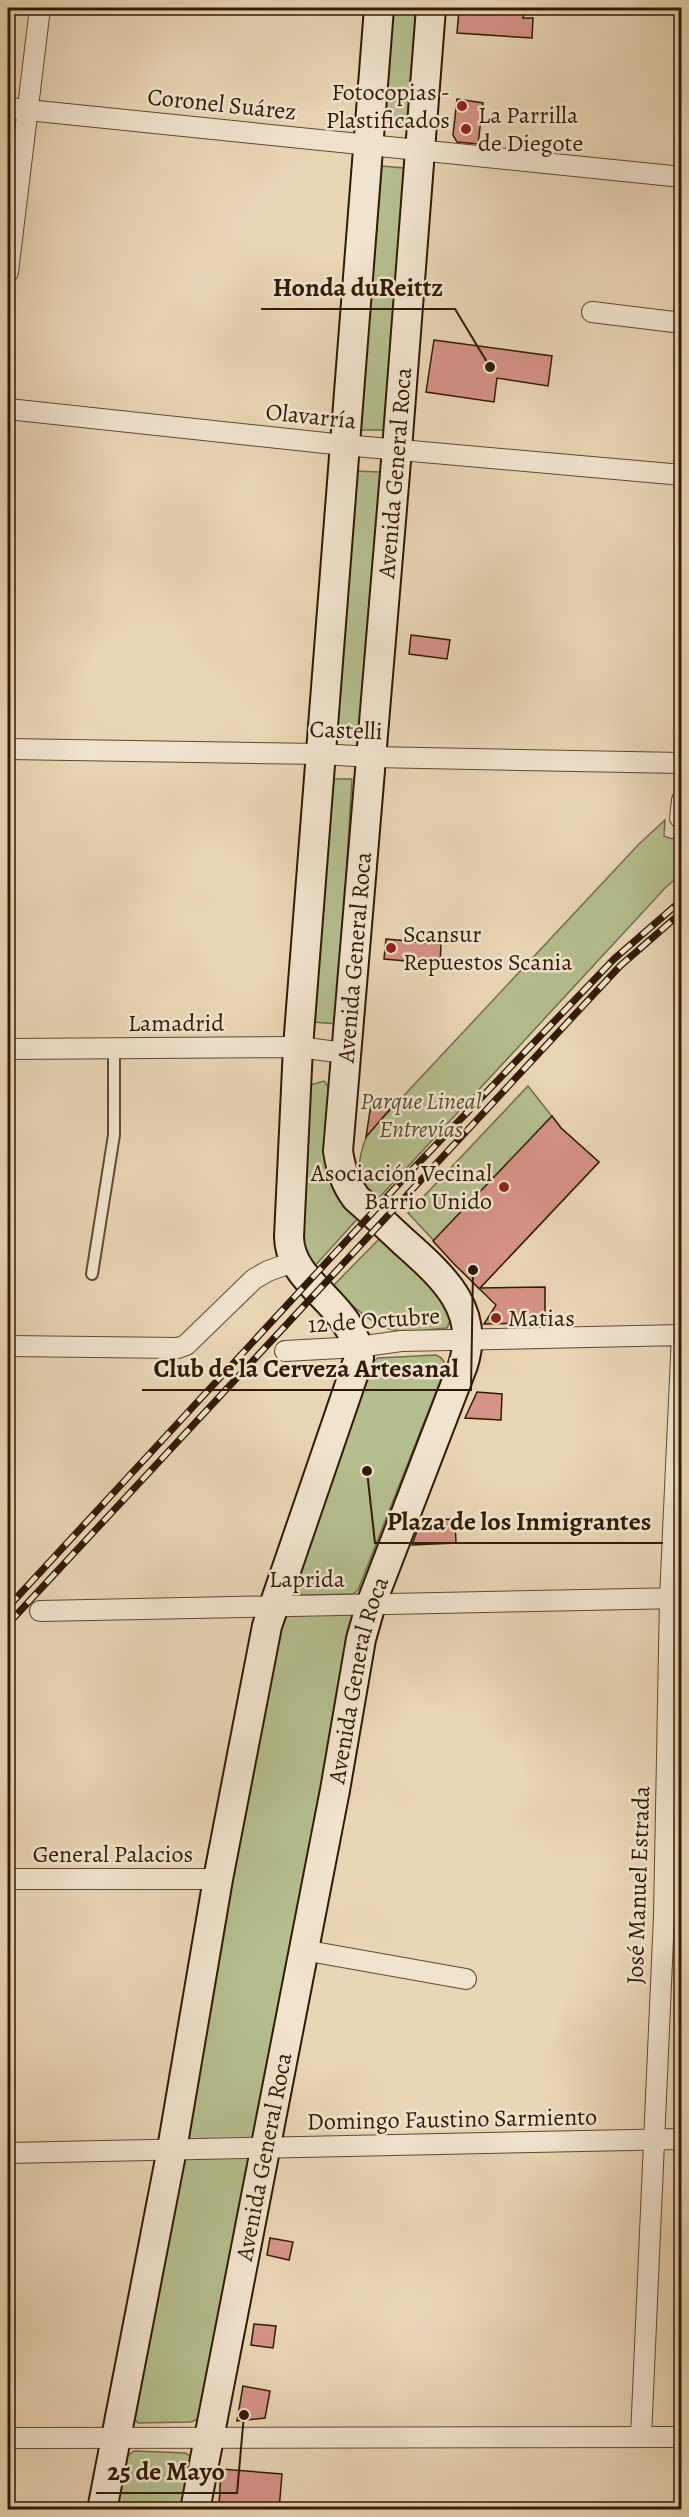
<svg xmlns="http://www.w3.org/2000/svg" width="689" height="2517" viewBox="0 0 689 2517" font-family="Alegreya,serif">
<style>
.green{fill:#b5be8e;stroke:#736c48;stroke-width:1.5}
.building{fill:#d69387;stroke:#311b03;stroke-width:1.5}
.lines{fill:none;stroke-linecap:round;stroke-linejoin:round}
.service-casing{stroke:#5f4a30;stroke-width:14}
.minor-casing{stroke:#5f4a30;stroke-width:22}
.secondary-casing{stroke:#311b03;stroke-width:32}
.service{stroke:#f1e4cf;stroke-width:10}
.minor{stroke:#f1e4cf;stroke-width:20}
.secondary{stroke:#f1e4cf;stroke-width:28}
.rail-casing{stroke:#311b03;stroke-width:7}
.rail{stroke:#f1e4cf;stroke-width:4.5;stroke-dasharray:14;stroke-linecap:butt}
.poi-dot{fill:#8f2418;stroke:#f1e4cf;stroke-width:2}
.labels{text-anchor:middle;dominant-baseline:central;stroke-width:5;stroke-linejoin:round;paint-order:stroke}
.poi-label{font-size:24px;fill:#311b03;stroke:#f1e4cf;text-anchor:start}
.street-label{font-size:24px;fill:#311b03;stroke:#f1e4cf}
.park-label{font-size:24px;font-style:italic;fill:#594c2d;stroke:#f1e4cf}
.leader{fill:none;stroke:#311b03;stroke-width:2}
.callout-dot{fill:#311b03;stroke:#f1e4cf;stroke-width:2}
.callout-label{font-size:26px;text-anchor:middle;font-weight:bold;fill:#311b03;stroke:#f1e4cf;stroke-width:5;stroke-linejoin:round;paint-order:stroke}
</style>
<rect width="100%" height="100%" fill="#e9d6b5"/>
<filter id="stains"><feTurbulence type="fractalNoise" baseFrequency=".00333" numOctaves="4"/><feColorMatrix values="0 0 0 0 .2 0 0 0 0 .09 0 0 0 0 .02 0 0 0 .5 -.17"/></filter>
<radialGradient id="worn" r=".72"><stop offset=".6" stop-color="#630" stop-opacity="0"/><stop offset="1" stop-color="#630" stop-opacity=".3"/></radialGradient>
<!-- green -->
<g class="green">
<polygon points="392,8 416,8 407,124 381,121"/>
<polygon points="382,166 404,168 386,430 360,430"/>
<polygon points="354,471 380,472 361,738 336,733"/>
<polygon points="331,779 352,779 337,1024 313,1022"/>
<path d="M665,820l-1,16 8,3 9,-5v41l-15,12 -289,313c-23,-19 -20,-40 -10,-65l272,-291z"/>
<path d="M324,1081l4,5c0,28 -4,79 6,104 4,11 16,20 25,27l-45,50 -15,-16 11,-166z"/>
<polygon points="528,1086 561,1128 599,1162 479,1289 408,1213"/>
<path d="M379,1239l55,49 17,31 -4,9c-15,1 -33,5 -48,3 -26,-3 -48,-27 -67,-44z"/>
<path d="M436,1355c7,3 10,7 9,14l-87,221 -5,4 -50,1 -6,-4 -5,-7 79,-221 7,-5z"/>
<polygon points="274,1604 371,1604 266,2149 198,2419 191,2422 138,2423 131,2415"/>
<polygon points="134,2451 185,2453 194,2458 183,2509 112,2510 121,2461"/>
</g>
<!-- building -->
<g class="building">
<polygon points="459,10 524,14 523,18 533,18 532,38 457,33"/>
<polygon points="457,99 483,103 478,144 457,142 453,135"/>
<polygon points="434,340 552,356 548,386 497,378 494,402 426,392"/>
<polygon points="411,635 450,640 447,659 409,654"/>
<polygon points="386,939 441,944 440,964 384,959"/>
<polygon points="372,1098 396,1102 366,1137"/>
<polygon points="552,1116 561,1128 599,1162 480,1288 545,1287 545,1323 484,1324 496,1305 454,1264 433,1241"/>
<polygon points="477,1392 502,1394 501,1420 465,1418"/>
<polygon points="455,1519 456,1543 412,1545 421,1520"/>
<polygon points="270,2238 293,2242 289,2260 267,2255"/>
<polygon points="254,2324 276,2326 273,2348 251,2345"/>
<polygon points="243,2386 270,2391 265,2418 237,2421"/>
<polygon points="221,2469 282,2474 279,2510 219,2506"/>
</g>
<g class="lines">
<defs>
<polyline id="service" points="92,1274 114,1135 114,1049"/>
<g id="minor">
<polyline points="8,108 682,177"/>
<polyline points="8,272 40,8"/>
<polyline points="592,312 682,323"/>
<polyline points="8,409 344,445 682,475"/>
<polyline points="8,749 320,754 372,757 682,763"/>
<polyline points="680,818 682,800"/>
<polyline points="8,1049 298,1047 345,1053"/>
<polyline points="8,1346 178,1348 186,1345 254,1279 268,1271 293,1262"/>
<polyline points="285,1351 358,1347 401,1341 682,1335 670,1598 664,1916 641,2437"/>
<polyline points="40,1611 682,1598"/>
<polyline points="8,1879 218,1879"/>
<polyline points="303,1950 466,1979"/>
<polyline points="8,2153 682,2139"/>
<polyline points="8,2438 682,2437"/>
</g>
<g id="secondary">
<path d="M102,2510l70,-361 46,-270 49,-253 92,-268c-5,-55 -69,-72 -70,-121l9,-190 81,-1039"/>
<path id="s1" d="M195,2510l140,-720 26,-151 10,-35 92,-239c18,-56 -21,-89 -59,-123 -16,-15 -32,-30 -48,-44 -11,-15 -15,-28 -18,-47l59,-702 34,-441"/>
</g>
</defs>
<!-- service casing -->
<use href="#service" class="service-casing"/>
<!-- minor casing -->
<use href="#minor" class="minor-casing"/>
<!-- secondary casing -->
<use href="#secondary" class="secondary-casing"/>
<!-- service -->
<use href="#service" class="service"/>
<!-- minor -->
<use href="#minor" class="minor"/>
<!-- secondary -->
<use href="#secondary" class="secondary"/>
<defs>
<g id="rail">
<polyline points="8,1607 409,1173 614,959 682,900"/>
<polyline points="8,1624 620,966 682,912"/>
</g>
</defs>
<!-- rail casing -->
<use href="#rail" class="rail-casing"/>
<!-- rail -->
<use href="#rail" class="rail"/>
</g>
<!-- markers -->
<g class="poi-dot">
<circle cx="462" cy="106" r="6"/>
<circle cx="466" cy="129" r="6"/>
<circle cx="391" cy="948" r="6"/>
<circle cx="504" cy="1187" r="6"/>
<circle cx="496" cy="1318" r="6"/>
</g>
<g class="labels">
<!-- poi labels -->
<g class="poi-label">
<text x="450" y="92" text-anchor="end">Fotocopias -<tspan x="450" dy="28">Plastificados</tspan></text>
<text x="478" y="115">La Parrilla<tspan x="478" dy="28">de Diegote</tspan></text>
<text x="403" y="934">Scansur<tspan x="403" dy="28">Repuestos Scania</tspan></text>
<text x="492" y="1173" text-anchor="end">Asociación Vecinal<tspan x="492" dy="28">Barrio Unido</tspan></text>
<text x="508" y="1318">Matias</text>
</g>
<!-- street labels -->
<g class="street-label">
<text transform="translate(222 104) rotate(6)">Coronel Suárez</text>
<text transform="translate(311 416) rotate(6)">Olavarría</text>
<text stroke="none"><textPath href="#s1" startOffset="2122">Avenida General Roca</textPath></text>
<text transform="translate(346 730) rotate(2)">Castelli</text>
<text stroke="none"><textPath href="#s1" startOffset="1636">Avenida General Roca</textPath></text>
<text x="176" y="1023">Lamadrid</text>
<text transform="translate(374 1320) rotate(-4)">12 de Octubre</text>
<text x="307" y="1579">Laprida</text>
<text stroke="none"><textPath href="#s1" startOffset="846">Avenida General Roca</textPath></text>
<text x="113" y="1854">General Palacios</text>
<text transform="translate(638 1885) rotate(-88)">José Manuel Estrada</text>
<text transform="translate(452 2119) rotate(-1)">Domingo Faustino Sarmiento</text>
<text stroke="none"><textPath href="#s1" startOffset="360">Avenida General Roca</textPath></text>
</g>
<!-- park labels -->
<g class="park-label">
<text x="421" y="1101">Parque Lineal<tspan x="421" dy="28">Entrevías</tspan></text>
</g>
</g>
<!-- callouts -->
<path class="leader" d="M490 367L455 309H261M473 1270L471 1390H142M367 1471L375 1543H663M244 2415L237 2493H96"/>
<g class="callout-dot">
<circle cx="490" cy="367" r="6"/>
<circle cx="473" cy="1270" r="6"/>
<circle cx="367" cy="1471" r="6"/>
<circle cx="244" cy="2415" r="6"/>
</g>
<g class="callout-label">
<text x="358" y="296">Honda duReittz</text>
<text x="306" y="1377">Club de la Cerveza Artesanal</text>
<text x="519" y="1530">Plaza de los Inmigrantes</text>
<text x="166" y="2480">25 de Mayo</text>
</g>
<!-- margin -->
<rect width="689" height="2517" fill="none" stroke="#e9d6b5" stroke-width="30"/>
<rect x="9" y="9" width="671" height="2499" fill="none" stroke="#311b03" stroke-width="3"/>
<rect x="15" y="15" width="659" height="2487" fill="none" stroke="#311b03" stroke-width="1.5"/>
<rect width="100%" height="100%" filter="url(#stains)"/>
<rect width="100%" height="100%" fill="url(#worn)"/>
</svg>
